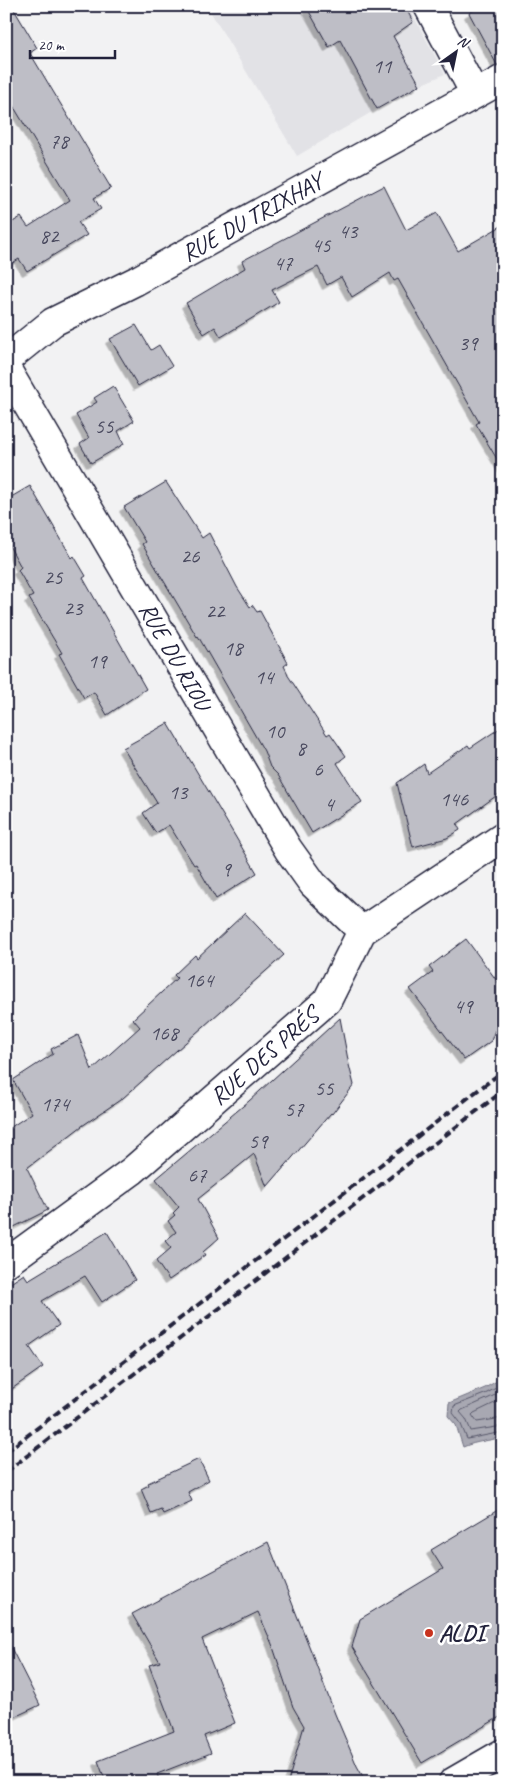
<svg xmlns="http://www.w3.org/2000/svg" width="509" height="1788" viewBox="0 0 509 1788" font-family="Caveat,sans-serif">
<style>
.built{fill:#e2e2e6}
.water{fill:#a8a8b2;stroke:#727282}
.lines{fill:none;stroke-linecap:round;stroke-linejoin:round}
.shore{stroke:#58586b;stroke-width:1}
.building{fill:#bebec6;stroke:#22223b;filter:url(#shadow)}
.street-casing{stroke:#22223b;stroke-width:31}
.secondary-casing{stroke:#22223b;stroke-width:31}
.street{stroke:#fff;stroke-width:28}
.secondary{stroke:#fff;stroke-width:28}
.rail{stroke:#22223b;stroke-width:4;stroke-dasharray:8 4;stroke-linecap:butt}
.poi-dot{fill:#c8321e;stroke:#fff;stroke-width:2}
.labels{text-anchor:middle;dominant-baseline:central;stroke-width:5;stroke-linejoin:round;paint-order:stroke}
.number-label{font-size:21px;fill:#49495e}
.street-label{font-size:24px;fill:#22223b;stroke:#fff}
.poi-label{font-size:24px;font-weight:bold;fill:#22223b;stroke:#fff;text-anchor:start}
</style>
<defs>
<filter id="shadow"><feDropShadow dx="-4.5" dy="4.5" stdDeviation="0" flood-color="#0004"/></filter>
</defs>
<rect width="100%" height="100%" fill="#f2f2f3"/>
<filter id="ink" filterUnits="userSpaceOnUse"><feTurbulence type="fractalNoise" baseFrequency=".02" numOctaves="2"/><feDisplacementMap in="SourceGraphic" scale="10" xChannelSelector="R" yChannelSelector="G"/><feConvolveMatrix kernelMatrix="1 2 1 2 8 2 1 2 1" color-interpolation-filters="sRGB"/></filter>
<g filter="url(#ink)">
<!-- built -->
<polygon class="built" points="207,6 408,6 445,74 420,85 377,109 297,156"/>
<!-- water -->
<path class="water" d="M502,1378l1,59c-14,4 -26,4 -40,10l-7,-22 -8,-9 1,-13 36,-15z"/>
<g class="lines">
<!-- shore -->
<g class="shore">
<polyline points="503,1384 487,1393 454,1406 453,1413 460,1422 467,1439 503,1432"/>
<polyline points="503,1391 489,1398 462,1410 460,1412 466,1419 471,1431 503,1426"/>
<polyline points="503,1399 474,1413 472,1415 477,1422 503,1418"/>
</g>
</g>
<!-- building -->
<g class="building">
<polygon points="6,6 12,6 37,48 30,53 111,188 94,198 101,209 78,222 87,235 27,271 19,259 6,267 6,226 21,217 28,227 70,200 6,94"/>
<polygon points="306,6 405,6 413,22 393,36 420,85 377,109 340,40 329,47"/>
<polygon points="481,6 503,6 503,63 497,65 469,13"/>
<polygon points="384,186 406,230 437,213 458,251 503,225 503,469 476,424 479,422 398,279 394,281 390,273 352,297 341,277 327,285 318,267 272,290 279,302 221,337 215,327 204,334 186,303 245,268 242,261"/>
<polygon points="136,325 151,350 159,345 172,366 138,386 110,339"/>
<polygon points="113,386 134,421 118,431 124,444 91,463 80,444 89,438 76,415 97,402 94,398"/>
<polygon points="166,482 202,538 209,533 237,587 250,607 252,605 257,612 260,611 288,663 284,666 288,674 287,674 327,735 330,733 346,756 337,763 362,802 312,833 278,775 270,767 264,751 198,636 197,637 142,544 145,542 124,507"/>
<polygon points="30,486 72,558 74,556 86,576 83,578 146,689 107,715 94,692 84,698 59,654 62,653 29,598 33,596 18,570 21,567 6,540 6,500"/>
<polygon points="168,723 257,873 216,899 196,864 194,865 169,825 156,833 143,813 157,803 123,748"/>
<polygon points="503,726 503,791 457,824 460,830 447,838 413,847 397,783 424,764 427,773 468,745 470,748"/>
<polygon points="245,913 284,955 123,1098 82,1126 27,1168 48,1210 12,1228 6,1216 6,1126 8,1129 32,1113 13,1080 53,1054 51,1049 78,1035 92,1070 140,1027 133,1019 177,978 174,975 195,955 197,958"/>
<polygon points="466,939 503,989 503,1022 495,1030 491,1041 464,1060 410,989 433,972 429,967"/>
<polygon points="340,1018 349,1065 354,1085 332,1114 331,1113 267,1187 254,1154 198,1199 219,1238 203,1252 205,1255 169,1280 156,1261 171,1248 165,1241 176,1232 168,1221 175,1215 173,1213 179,1207 156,1179 249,1101"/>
<polygon points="107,1232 135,1280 102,1302 85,1276 42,1301 59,1325 29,1346 43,1367 6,1393 6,1286 24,1274 28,1280"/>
<polygon points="199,1459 209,1480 188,1492 192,1501 163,1514 161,1509 151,1513 141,1489 149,1485 148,1483"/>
<polygon points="503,1507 503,1715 422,1763 352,1647 360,1619 443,1569 431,1550"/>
<polygon points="268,1542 311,1651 335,1714 357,1766 366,1782 288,1782 304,1726 293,1707 272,1644 258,1612 202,1639 235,1723 204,1736 211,1753 157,1774 160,1782 106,1782 98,1761 174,1731 149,1665 160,1662 132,1614"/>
<polygon points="6,1638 40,1705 6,1721"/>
</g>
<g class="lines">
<defs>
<g id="street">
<polyline points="428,6 475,94"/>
<polyline points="6,360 53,322 136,281 503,79"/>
<polyline points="6,368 288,849 313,884 362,931"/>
<polyline points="6,1263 132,1171 327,1001 362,931 503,837"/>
</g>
<polyline id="secondary" points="453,1782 503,1753"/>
</defs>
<!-- street casing -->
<use href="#street" class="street-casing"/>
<!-- secondary casing -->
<use href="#secondary" class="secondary-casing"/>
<!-- street -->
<use href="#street" class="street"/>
<!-- secondary -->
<use href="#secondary" class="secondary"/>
<!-- rail -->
<g class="rail">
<polyline points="6,1452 503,1071"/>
<polyline points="6,1472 503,1091"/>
</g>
</g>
</g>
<!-- markers -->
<circle class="poi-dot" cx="429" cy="1633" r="5"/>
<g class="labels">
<!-- number labels -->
<g class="number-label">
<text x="382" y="66">11</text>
<text x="59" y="141">78</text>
<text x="348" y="231">43</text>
<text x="49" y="236">82</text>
<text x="321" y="245">45</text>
<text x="283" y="263">47</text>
<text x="468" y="343">39</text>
<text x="104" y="426">55</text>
<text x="190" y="556">26</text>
<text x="53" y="577">25</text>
<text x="73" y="608">23</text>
<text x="215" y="611">22</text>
<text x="233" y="648">18</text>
<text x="97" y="661">19</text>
<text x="264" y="677">14</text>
<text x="275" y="731">10</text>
<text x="301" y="748">8</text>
<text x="318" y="769">6</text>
<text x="178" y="792">13</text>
<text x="454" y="799">146</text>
<text x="329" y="804">4</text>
<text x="226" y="869">9</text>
<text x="199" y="980">164</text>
<text x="463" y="1006">49</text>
<text x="164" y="1033">168</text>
<text x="324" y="1088">55</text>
<text x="55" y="1104">174</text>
<text x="294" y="1109">57</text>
<text x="258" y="1141">59</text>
<text x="197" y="1175">67</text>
</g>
<!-- street labels -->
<g class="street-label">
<text transform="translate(252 217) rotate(-29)">RUE DU TRIXHAY</text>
<text transform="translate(175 656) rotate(60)">RUE DU RIOU</text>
<text transform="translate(264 1056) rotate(-41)">RUE DES PRÉS</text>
</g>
<!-- poi labels -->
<g class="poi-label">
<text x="439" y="1633">ALDI</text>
</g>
</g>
<!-- margin -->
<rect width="509" height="1788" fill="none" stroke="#fff" stroke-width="25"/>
<rect x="12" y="12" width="484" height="1763" fill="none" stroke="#22223b" stroke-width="2" filter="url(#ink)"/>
<!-- north arrow -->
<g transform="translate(456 52) rotate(33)" stroke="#ffffff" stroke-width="4" paint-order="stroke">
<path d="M0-4L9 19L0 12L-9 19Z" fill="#22223b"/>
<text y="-8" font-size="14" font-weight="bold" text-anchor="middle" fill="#22223b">N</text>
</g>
<!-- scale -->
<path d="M30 50v8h85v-8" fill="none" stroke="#22223b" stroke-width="2.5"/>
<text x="38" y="50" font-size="15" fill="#22223b" stroke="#ffffff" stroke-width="4" paint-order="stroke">20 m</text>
</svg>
